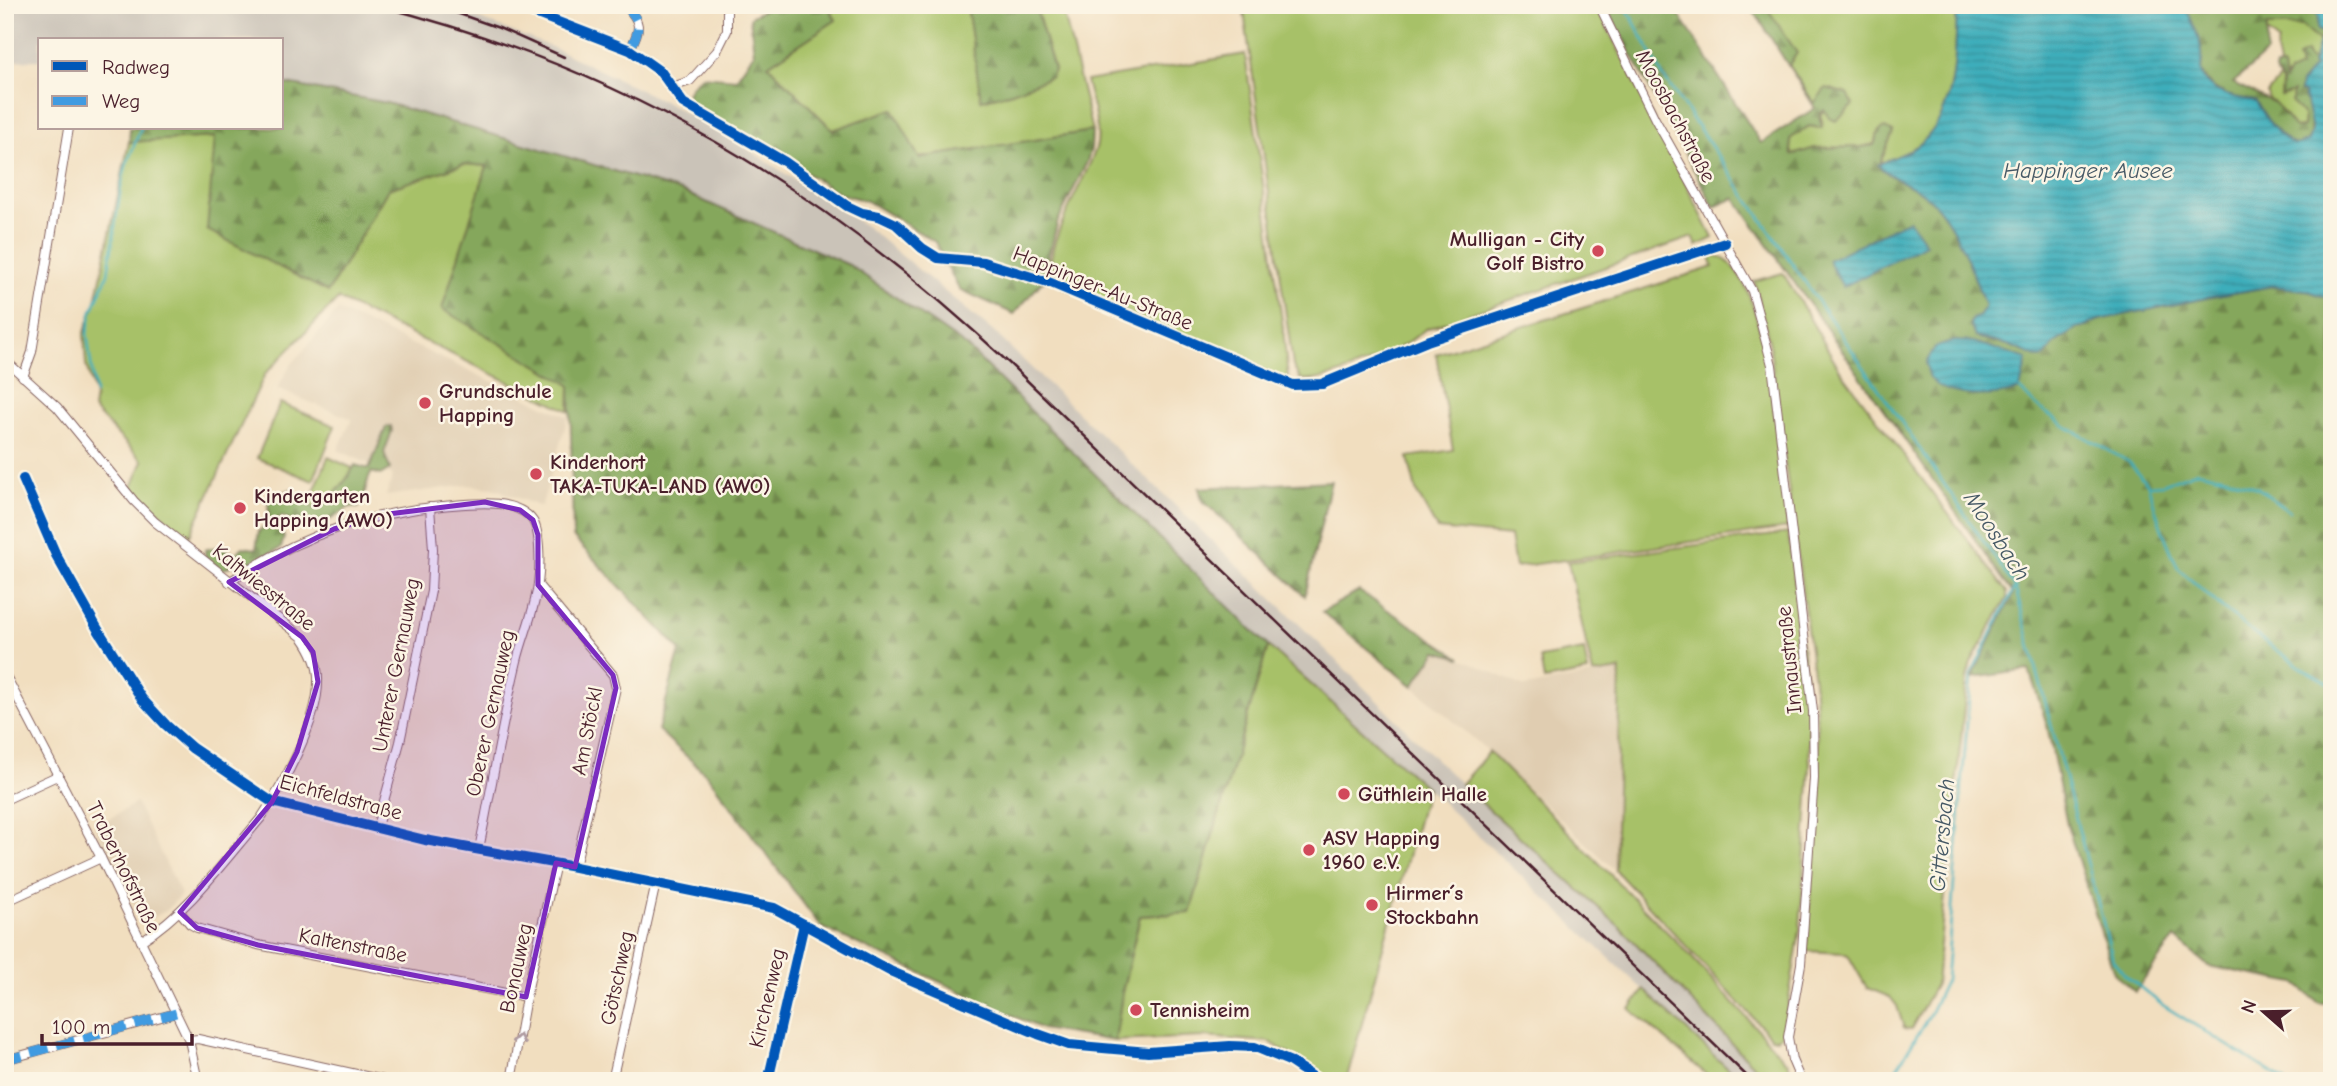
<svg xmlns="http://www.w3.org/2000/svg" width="2337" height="1086" viewBox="0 0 2337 1086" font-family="'Comic Neue',sans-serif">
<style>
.built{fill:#e0cdb1}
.industrial{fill:#cac3b8}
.green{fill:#a7c167;stroke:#787049;stroke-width:2}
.forest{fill:url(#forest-firs);stroke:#686344;stroke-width:2}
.water{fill:url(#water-rules);stroke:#446673;stroke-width:2}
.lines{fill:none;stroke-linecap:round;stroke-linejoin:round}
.stream{stroke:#3eaebb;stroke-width:2.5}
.street-casing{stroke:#84625f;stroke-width:10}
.street{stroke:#fff;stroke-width:8}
.rail{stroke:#4a1f2b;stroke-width:2.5}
.quiet{stroke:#409be1;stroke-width:9;stroke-dasharray:18 9;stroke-linecap:butt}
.cycleway-casing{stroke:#fcf5e5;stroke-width:15}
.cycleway{stroke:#0057b8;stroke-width:10}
.oneway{stroke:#ae9aa0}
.marked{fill:#7b2cbf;fill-opacity:0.2;stroke:#7b2cbf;stroke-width:5;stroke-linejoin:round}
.poi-dot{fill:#d1495b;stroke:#fcf5e5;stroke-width:2.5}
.labels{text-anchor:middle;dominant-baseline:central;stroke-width:5;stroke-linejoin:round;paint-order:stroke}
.street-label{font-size:21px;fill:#4a1f2b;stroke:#fcf5e5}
.poi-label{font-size:21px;font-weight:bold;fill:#4a1f2b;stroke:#fcf5e5;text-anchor:start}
.water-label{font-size:23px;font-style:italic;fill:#455865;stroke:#fcf5e5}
</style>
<defs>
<pattern id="forest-firs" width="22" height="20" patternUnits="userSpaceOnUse" patternTransform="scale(1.75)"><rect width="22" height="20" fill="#85a75c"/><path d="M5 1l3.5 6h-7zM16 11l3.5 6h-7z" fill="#6f874c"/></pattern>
<pattern id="water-rules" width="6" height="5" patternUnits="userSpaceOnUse" patternTransform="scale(1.75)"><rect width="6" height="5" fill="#3eaebb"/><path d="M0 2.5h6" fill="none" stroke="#368d98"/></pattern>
</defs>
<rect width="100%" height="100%" fill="#fcf5e5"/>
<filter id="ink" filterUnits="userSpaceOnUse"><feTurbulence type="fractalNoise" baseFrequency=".0143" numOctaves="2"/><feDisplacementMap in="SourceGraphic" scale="14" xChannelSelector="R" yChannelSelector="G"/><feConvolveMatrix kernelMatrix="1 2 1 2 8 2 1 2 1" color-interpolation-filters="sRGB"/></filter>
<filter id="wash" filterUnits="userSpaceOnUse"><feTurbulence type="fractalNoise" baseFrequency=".00686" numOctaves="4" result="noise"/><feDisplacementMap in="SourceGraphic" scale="28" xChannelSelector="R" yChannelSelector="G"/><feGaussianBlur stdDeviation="1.57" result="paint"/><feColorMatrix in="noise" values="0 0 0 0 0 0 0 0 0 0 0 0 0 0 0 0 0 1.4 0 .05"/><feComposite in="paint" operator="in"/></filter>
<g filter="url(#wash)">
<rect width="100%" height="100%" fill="#f1debf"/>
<!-- built -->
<g class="built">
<polygon points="338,310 568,417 541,507 493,488 467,485 386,496 393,475 338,450 352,419 277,389 290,366"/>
<polygon points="1437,651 1461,658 1525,687 1620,670 1615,870 1489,752 1413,686"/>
<polygon points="136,803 181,894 166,911 143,922 95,827"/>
</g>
<!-- industrial -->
<polygon class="industrial" points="5,5 437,5 475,17 554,48 667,103 734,140 867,227 996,334 1328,652 1461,784 1621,928 1768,1081 1741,1081 1427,788 1268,646 966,346 387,103 282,83 282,40 40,40 40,60 5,61"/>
<!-- green -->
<g class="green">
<polygon points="827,5 972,5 967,6 982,100 1012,92 1054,70 1035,5 1062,5 1092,131 918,158 893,109 834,131 768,65 836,20"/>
<path d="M1243,5h353l117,233 -16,8 -4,-9 -267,92c-9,6 -17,14 -27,19 -19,11 -78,36 -98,32l-8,-14z"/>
<path d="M1765,5h192c-2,47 2,104 -36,138 -11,10 -29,14 -43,22l15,-33 -14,-1 -5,13 -13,3 -46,1 -23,8 -3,-17 20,-13 9,2 5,-4 -3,-10 5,-4 22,2 -33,-9 -25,-38z"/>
<polygon points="2267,26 2302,26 2319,42 2315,59 2309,60 2285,81 2283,68 2279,66 2276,51 2278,42 2267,33"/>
<path d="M1245,54l38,274 5,50 -5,1 -225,-95c-28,-25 34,-111 39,-140 3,-20 -7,-44 -11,-63z"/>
<polygon points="2280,78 2293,91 2292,102 2304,117 2303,127 2295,128 2275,103 2269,101 2267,93"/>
<polygon points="215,137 328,292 388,189 464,164 487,166 443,309 570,385 569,411 338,299 265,374 188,539 132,487 143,461 93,409 95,396 86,365 84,334 96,301 129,142"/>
<path d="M1710,255c9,1 17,4 23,12 37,40 47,202 55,261l-273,39 -5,-31 -73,-7 -21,-38 -8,-34 45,-7 -17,-96 277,-87z"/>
<path d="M1783,273l57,97 167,222v6l-36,65 -4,15 -31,306 -25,45 -7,-1 -7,-22 -7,-9 -23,-9 -19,-33 -5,-2 -37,-2c7,-91 16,-181 8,-271l-45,-339 -15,-60z"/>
<polygon points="280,403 335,426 313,481 257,458"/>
<polygon points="328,457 363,473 351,501 299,528"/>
<polygon points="1788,533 1806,676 1810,765 1800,930 1783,1034 1777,1038 1771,1037 1615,870 1620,670 1593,674 1568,562"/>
<polygon points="1268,646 1427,788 1346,1081 1332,1081 1270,1042 1203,1037 1115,1041 1123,988 1140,916 1190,913"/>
<polygon points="1584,650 1588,672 1544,680 1540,658"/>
<polygon points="1489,752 1686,951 1788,1063 1795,1081 1768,1081 1621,928 1461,784"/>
<polygon points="1644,990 1741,1081 1707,1081 1707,1075 1630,1009"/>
</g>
<!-- forest -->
<g class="forest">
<polygon points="773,5 827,5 836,20 768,65 833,130 893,109 919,158 1092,131 1091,149 1087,162 1058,221 1049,254 1046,277 1014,314 959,289 935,242 867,201 841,194 687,102 685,98 691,86 702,76 736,79 754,53 750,17"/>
<polygon points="1035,5 1054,70 1051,77 1012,92 981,100 967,6"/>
<path d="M1605,5h68l88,138 54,-35 -65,-103h15l32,48 -8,12 25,38 12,-15 22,6 5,11 -17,16 -7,-3 -5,-8 -4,4 2,14 -13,-2 -19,13 2,16 23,-7 46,-1 13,-2 5,-14 6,-3 8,4 -14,34c12,13 32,18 46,29 30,23 47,76 60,111l-5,11 -10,7 5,13 33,8 32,13 4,-1 11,-14 20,-13 24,-10 112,-23 61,-11 33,4 27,9v704h-13l-24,-20 -87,-17 -33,-28 -40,54 -21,-19 -47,-148 -20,-100 -18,-55 -57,8 41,-84 -278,-396 -21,9z"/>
<path d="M2185,5c27,0 116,-5 133,11l-1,14 6,2 2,6 -6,4 -17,-16h-35l-1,27 -33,30 42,20 20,25 8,-1 1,-10 -12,-15 1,-10 -12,4 1,-13 -7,-12 1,-4h7l2,13 4,-7 11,-5 -3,-11 9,-4 3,7 6,-1 -3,5 3,3 -14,16 -1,9 4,1c5,16 10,31 4,48l-13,4c-18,-8 -29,-27 -39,-44l-28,-5 -17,-10 -7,-8 -3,-7 1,-18z"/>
<polygon points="282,83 387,103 681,191 849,265 966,346 1268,646 1190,913 1140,916 1123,988 1115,1041 1042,1029 821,927 707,775 658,730 680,650 573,537 570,385 442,309 487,166 464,164 388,189 328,292 207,230 215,137 129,142 130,128 282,128"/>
<path d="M391,426l1,5 -8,22 6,16 -10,6 -8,-3c-8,11 -5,26 -14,36l-9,-1c-23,18 -40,25 -67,9l-8,6 10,15 -3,11 -44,20 -6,-5 -2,4 -9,3 -15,-14v-6c12,-5 20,-2 30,4l8,-7 13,2 3,-18 10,-8 -1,-25 24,-9 2,13 11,-3 9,9c19,-11 30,-23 41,-43l14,4 17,-42z"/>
<polygon points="1331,481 1305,596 1202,500 1199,488"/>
<polygon points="1359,591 1461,658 1437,651 1413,686 1322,612"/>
</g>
<!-- water -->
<g class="water">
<path d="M1957,5h228c6,15 15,32 17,48 1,5 -1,11 -1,17 3,24 37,28 55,31 10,17 21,36 39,44l13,-4 4,-11 -8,-37 -4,-1 1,-9 13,-16 -2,-3 7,-22 6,-4 -2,-6 -6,-2 1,-13 -4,-6 -24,-6h42v294l-27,-9 -33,-4 -61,11 -112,23 -24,10 -20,13 -11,14 -5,1 -31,-13 -33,-8 -5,-13 2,-5 8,-3 5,-10c-13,-35 -30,-88 -60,-111 -14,-11 -34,-16 -47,-30 14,-8 32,-12 43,-22 38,-34 34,-91 36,-138z"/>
<polygon points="1909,220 1926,244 1843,287 1828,260"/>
<path d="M1955,341l19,1 53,17 -7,30c-22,10 -73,10 -89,-10 -3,-4 -4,-11 -5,-16l9,-16z"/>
</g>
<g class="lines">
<!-- stream -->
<g class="stream">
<polyline points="1625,5 1663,76 2015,587 2113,960 2125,975 2161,1004 2285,1081"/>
<polyline points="2020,389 2035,405 2067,427 2129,462 2148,485 2161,527 2178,568 2222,608 2264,641 2305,670 2332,685"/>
<polyline points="95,394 87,333 92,311 108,274 121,186 126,166 141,128"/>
<polyline points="2148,485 2163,484 2198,471 2230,478 2258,488 2289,511"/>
<polyline points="1889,1081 1929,1016 1946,980 1971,675 2014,589"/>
</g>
</g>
</g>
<g filter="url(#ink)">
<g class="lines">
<defs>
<g id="street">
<polyline points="514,5 630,50 661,72 683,103 785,162 847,206 862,213 879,216 896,224 922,248 938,258 983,262 1051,283 1293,385 1322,384 1427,341 1725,243"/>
<path d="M625,5c18,19 15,23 5,45"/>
<polyline points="1599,5 1655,119 1752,291 1772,365 1813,711 1814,778 1801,964 1788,1037 1792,1060 1801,1081"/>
<polyline points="672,87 690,81 717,51 727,31 727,5"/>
<path d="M5,360l52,47 77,94 21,21 147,115c10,14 17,28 16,45 0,40 -35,103 -57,136 -37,43 -72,93 -120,123"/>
<polyline points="23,377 32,352 69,128"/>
<polyline points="23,479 56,555 97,628 142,699 166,725 192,748 272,802 425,840 725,897 774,908 804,924 768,1081"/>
<path d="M229,582c64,-43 137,-69 213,-76 26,-2 74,-10 91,15 8,12 7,48 5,63 -3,26 -15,52 -21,77 -15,62 -25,125 -38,188"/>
<polyline points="538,585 613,675 616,688 575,867"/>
<polyline points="5,674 101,858 189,1040 198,1081"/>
<polyline points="5,800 59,775"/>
<polyline points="377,827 400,742 431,591 433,549 430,507"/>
<polyline points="5,902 101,858"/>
<polyline points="180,912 190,924 197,928 258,945 526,997"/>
<polyline points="189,1040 198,1039 388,1081"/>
<polyline points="5,1060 176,1013"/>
<polyline points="511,1081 526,997 556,863"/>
<polyline points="612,1081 656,883"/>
</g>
</defs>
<!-- street casing -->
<use href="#street" class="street-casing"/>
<!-- street -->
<use href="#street" class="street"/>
<!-- rail -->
<g class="rail">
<path d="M376,5c251,64 446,183 634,359l742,717"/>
<polyline points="434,5 499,28 564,57"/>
</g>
<!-- quiet -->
<g class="quiet">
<path d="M625,5c18,19 15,23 5,45"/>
<polyline points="5,1060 176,1013"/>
</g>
<defs>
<g id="cycleway">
<polyline points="514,5 630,50 661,72 683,103 785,162 847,206 862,213 879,216 896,224 922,248 938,258 983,262 1051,283 1293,385 1322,384 1427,341 1725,243"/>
<polyline points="23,479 56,555 97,628 142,699 166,725 192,748 272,802 425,840 575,867 774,908 890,971 1038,1034 1069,1045 1148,1052 1230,1046 1255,1047 1289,1061 1319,1081"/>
<polyline points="768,1081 804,924"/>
</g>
</defs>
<!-- cycleway casing -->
<use href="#cycleway" class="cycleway-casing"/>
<!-- cycleway -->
<use href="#cycleway" class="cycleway"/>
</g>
<!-- one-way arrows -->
<defs><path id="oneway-chevron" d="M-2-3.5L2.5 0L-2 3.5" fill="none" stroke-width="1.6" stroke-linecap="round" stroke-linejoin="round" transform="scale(1.75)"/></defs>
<use class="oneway" href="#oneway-chevron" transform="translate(519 1039) rotate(-80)"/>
</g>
<!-- marked area -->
<path class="marked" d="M485,502l35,8 13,10 5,15v50l75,90 3,13 -41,179 -19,-4 -30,134 -268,-52 -61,-17 -17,-16 92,-110 25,-50 21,-70 -5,-30 -11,-15 -73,-55 105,-53 46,-14z"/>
<!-- markers -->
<g class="poi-dot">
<circle cx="1598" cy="251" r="7"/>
<circle cx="425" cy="403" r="7"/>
<circle cx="536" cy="474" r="7"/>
<circle cx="240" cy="508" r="7"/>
<circle cx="1344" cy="794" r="7"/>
<circle cx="1309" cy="850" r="7"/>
<circle cx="1372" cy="905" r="7"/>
<circle cx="1136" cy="1010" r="7"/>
</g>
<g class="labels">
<!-- street labels -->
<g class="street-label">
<text transform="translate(1676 116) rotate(62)">Moosbachstraße</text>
<text transform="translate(1103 288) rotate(22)">Happinger-Au-Straße</text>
<text transform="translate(264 587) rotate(39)">Kaltwiesstraße</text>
<text transform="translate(1789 660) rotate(-96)">Innaustraße</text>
<text transform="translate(396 665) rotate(-79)">Unterer Gernauweg</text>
<text transform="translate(490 713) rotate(-78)">Oberer Gernauweg</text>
<text transform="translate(587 731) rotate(-79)">Am Stöckl</text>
<text transform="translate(341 797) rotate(15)">Eichfeldstraße</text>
<text transform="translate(124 867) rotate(64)">Traberhofstraße</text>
<text transform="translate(353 945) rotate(11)">Kaltenstraße</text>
<text transform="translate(516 968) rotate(-78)">Bonauweg</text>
<text transform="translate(617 978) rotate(-78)">Götschweg</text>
<text transform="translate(767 998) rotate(-77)">Kirchenweg</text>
</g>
<!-- poi labels -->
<g class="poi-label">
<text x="1584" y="239" text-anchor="end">Mulligan - City<tspan x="1584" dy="24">Golf Bistro</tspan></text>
<text x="439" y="391">Grundschule<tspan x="439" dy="24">Happing</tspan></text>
<text x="550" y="462">Kinderhort<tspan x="550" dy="24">TAKA-TUKA-LAND (AWO)</tspan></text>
<text x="254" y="496">Kindergarten<tspan x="254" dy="24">Happing (AWO)</tspan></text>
<text x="1358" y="794">Güthlein Halle</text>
<text x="1323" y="838">ASV Happing<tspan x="1323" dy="24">1960 e.V.</tspan></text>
<text x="1386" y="893">Hirmer´s<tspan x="1386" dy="24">Stockbahn</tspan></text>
<text x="1150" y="1010">Tennisheim</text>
</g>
<!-- water labels -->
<g class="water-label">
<text x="2088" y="170">Happinger Ausee</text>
<text transform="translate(1997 536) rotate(57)">Moosbach</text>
<text transform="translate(1942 835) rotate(-85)">Gittersbach</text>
</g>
</g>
<!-- margin -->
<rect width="2337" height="1086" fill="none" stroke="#fcf5e5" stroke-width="28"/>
<!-- legend -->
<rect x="38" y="38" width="245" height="91" fill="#fcf5e5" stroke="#b59f9b" stroke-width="2"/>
<rect x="52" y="61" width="35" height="10" fill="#0057b8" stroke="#b59f9b" stroke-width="2"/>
<text x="102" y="74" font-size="21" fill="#4a1f2b">Radweg</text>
<rect x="52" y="96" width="35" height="10" fill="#409be1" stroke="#b59f9b" stroke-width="2"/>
<text x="102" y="108" font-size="21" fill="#4a1f2b">Weg</text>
<!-- north arrow -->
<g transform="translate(2264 1012) rotate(290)" stroke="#fcf5e5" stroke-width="5" paint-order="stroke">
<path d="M0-5L12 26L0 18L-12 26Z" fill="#4a1f2b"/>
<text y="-10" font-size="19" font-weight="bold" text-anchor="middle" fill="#4a1f2b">N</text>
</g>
<!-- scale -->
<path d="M42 1034v10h150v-10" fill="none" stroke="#4a1f2b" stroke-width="3.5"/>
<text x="52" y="1034" font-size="21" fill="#4a1f2b" stroke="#fcf5e5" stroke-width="5" paint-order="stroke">100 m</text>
</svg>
